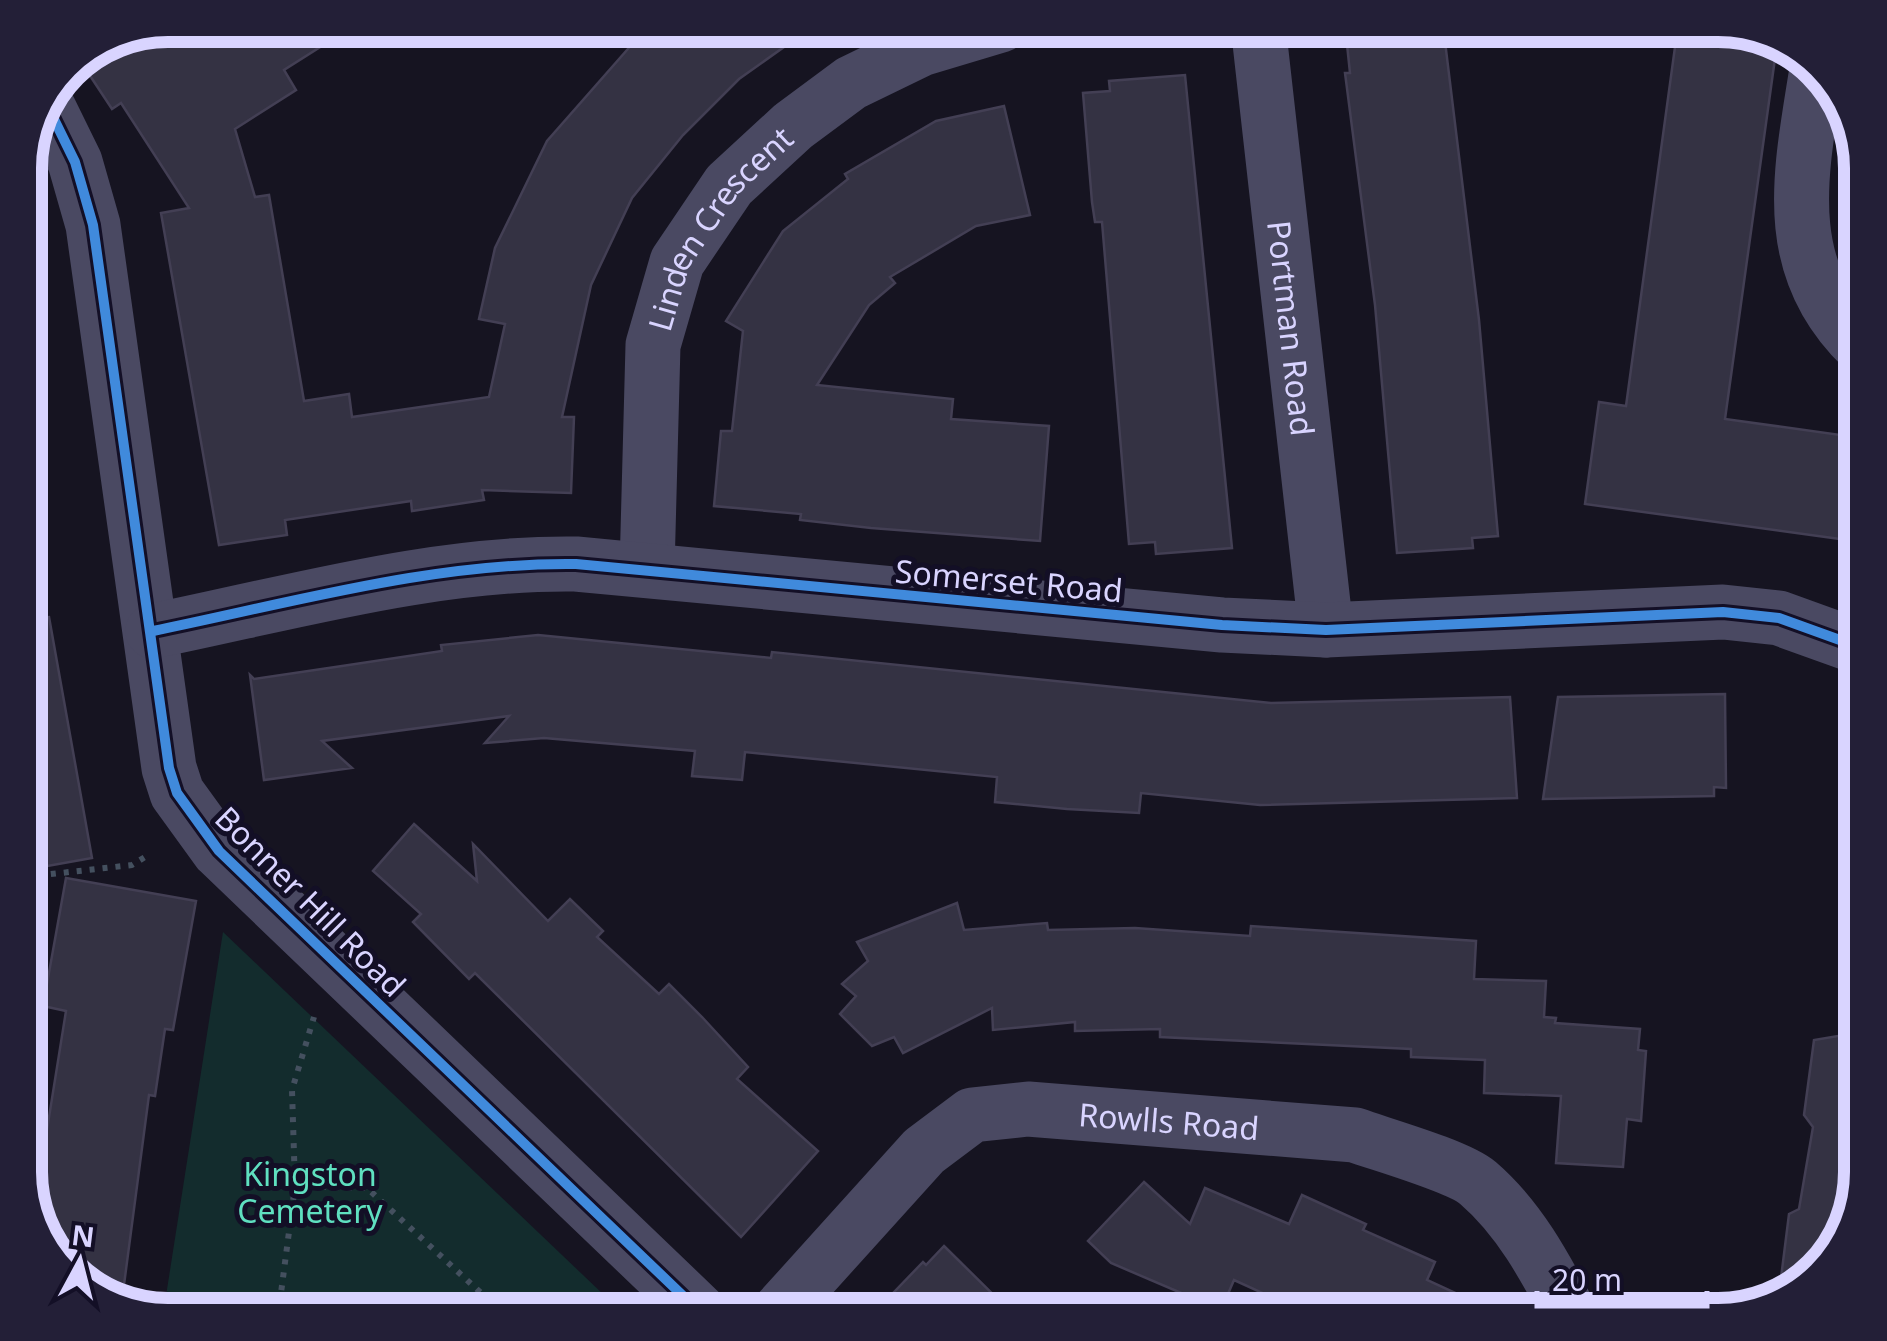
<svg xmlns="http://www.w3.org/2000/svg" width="1887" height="1341" viewBox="0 0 1887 1341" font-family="'Noto Sans',sans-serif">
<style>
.green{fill:#132c2d}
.building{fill:#343243;stroke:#433f54;stroke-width:2.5}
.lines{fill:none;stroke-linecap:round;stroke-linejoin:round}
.path{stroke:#44505f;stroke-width:6;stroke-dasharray:5 8;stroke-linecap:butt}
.minor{stroke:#4a4962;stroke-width:55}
.cycleway-casing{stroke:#130f26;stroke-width:16}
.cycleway{stroke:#408adc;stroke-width:10}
.labels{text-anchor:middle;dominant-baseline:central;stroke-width:10;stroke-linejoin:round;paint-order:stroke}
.street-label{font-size:32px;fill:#d9d4ff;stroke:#130f26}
.park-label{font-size:32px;fill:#5fe0c0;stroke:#130f26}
.rim{fill:none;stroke:#d9d4ff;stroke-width:12}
</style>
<rect width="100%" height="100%" fill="#161421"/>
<!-- green -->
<polygon class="green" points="223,932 626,1316 163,1315"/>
<!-- building -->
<g class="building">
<polygon points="168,25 355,25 284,70 296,90 235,129 255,197 269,195 304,401 349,394 352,417 489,397 505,324 479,319 495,248 547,141 649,25 815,25 739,79 683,135 632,198 591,285 562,417 574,417 571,493 482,490 484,500 412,511 411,501 285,520 287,535 219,545 161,213 189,208 121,103 112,109 79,59"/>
<polygon points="1345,25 1443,25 1479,320 1498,536 1472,538 1473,548 1397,553 1375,305 1345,73 1350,73"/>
<polygon points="1678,25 1719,25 1777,44 1725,419 1862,438 1862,542 1585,504 1599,402 1626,406"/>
<polygon points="1185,75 1232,548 1156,554 1155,542 1129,544 1102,222 1095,222 1092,202 1083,93 1110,91 1109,81"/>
<polygon points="1004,106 1030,215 976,226 890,277 895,283 869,305 817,385 953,399 951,419 1049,426 1040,541 871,528 800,520 801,514 714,506 721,431 732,431 743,331 726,321 783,231 848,179 845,174 936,121"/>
<polygon points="49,617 92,858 25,870 25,619"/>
<polygon points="538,635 771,658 772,652 1271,703 1510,697 1517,798 1260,805 1141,793 1139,813 1067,809 995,802 997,777 745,752 742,780 692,776 695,751 544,738 485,743 509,716 322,741 352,768 264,780 250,675 254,679 342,666 442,651 441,645"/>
<polygon points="1725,694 1726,788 1714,787 1714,796 1543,799 1558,697"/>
<polygon points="414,824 477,881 473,844 548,921 570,899 603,931 597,937 659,994 669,984 702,1017 748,1067 737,1079 818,1151 741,1237 475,973 469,979 413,922 421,914 373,871"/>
<polygon points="66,878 196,901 173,1030 165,1029 155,1096 149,1095 122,1300 81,1287 44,1244 34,1211 66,1011 43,1006"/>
<polygon points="957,903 964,930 1047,923 1048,930 1135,928 1250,936 1251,926 1476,941 1474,979 1546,981 1544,1017 1556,1018 1555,1023 1640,1029 1638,1050 1646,1051 1641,1121 1627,1119 1623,1167 1556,1163 1561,1096 1484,1093 1485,1060 1411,1057 1411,1049 1160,1037 1160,1029 1075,1031 1075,1022 993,1030 992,1008 903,1053 894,1037 872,1046 840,1014 856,996 842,984 868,961 857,942"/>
<polygon points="1862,1032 1862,1173 1833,1260 1778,1302 1789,1214 1799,1209 1813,1127 1804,1115 1814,1040"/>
<polygon points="1144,1182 1190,1224 1205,1188 1289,1224 1302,1195 1366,1224 1363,1230 1435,1262 1427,1280 1505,1316 1313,1316 1234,1280 1221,1310 1111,1263 1088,1241"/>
<polygon points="944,1246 1015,1316 871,1316 923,1262 926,1265"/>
</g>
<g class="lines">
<!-- path -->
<g class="path">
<polyline points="25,877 132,865 150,854"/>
<polyline points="295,1186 367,1188 506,1316"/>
<polyline points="278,1316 295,1186 292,1090 314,1017"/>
</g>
<!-- minor -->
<g class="minor">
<path id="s1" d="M1258,25l68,605"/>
<path d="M1817,69c-16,102 -39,197 45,278"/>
<polyline points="49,109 75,162 93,225 169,768 177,793 219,851 704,1316"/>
<path id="s2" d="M647,570l6,-225 24,-83 52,-77 64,-59 58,-43 70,-34 80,-24"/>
<path d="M153,631c138,-28 281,-69 423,-67l646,61 104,5 397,-18 56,6 83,30"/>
<path id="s3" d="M775,1316l149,-165 48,-36 56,-6 327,26c28,10 103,31 123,48 42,36 68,86 93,133"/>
</g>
<defs>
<g id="cycleway">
<polyline points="49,109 75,162 93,225 169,768 177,793 219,851 704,1316"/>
<path d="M153,631c138,-28 281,-69 423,-67l646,61 104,5 397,-18 56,6 83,30"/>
</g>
</defs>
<!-- cycleway casing -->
<use href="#cycleway" class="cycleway-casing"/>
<!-- cycleway -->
<use href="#cycleway" class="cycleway"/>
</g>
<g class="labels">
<!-- street labels -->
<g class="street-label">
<text stroke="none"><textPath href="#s2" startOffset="362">Linden Crescent</textPath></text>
<text stroke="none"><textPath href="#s1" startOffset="305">Portman Road</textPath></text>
<text transform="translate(1009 580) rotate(5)">Somerset Road</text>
<text transform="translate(311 901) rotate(45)">Bonner Hill Road</text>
<text stroke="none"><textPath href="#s3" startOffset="480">Rowlls Road</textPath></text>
</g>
<!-- park labels -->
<g class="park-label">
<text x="310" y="1173">Kingston<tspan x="310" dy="37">Cemetery</tspan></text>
</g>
</g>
<!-- crop -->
<path d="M0 0H1887V1341H0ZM168 42H1718A126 126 0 0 1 1844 168V1172A126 126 0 0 1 1718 1298H168A126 126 0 0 1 42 1172V168A126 126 0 0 1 168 42Z" fill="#231f37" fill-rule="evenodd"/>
<path class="rim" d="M168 42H1718A126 126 0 0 1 1844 168V1172A126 126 0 0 1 1718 1298H168A126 126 0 0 1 42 1172V168A126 126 0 0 1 168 42Z"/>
<!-- north arrow -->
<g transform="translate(80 1261) rotate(7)" stroke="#130f26" stroke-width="8" paint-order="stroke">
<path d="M0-8L18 38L0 25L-18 38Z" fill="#d9d4ff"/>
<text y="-15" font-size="28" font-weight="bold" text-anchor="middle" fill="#d9d4ff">N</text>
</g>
<!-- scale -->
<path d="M1537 1291v15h170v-15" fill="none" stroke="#d9d4ff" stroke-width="5"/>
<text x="1552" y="1291" font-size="30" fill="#d9d4ff" stroke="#130f26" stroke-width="8" paint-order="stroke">20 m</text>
</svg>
